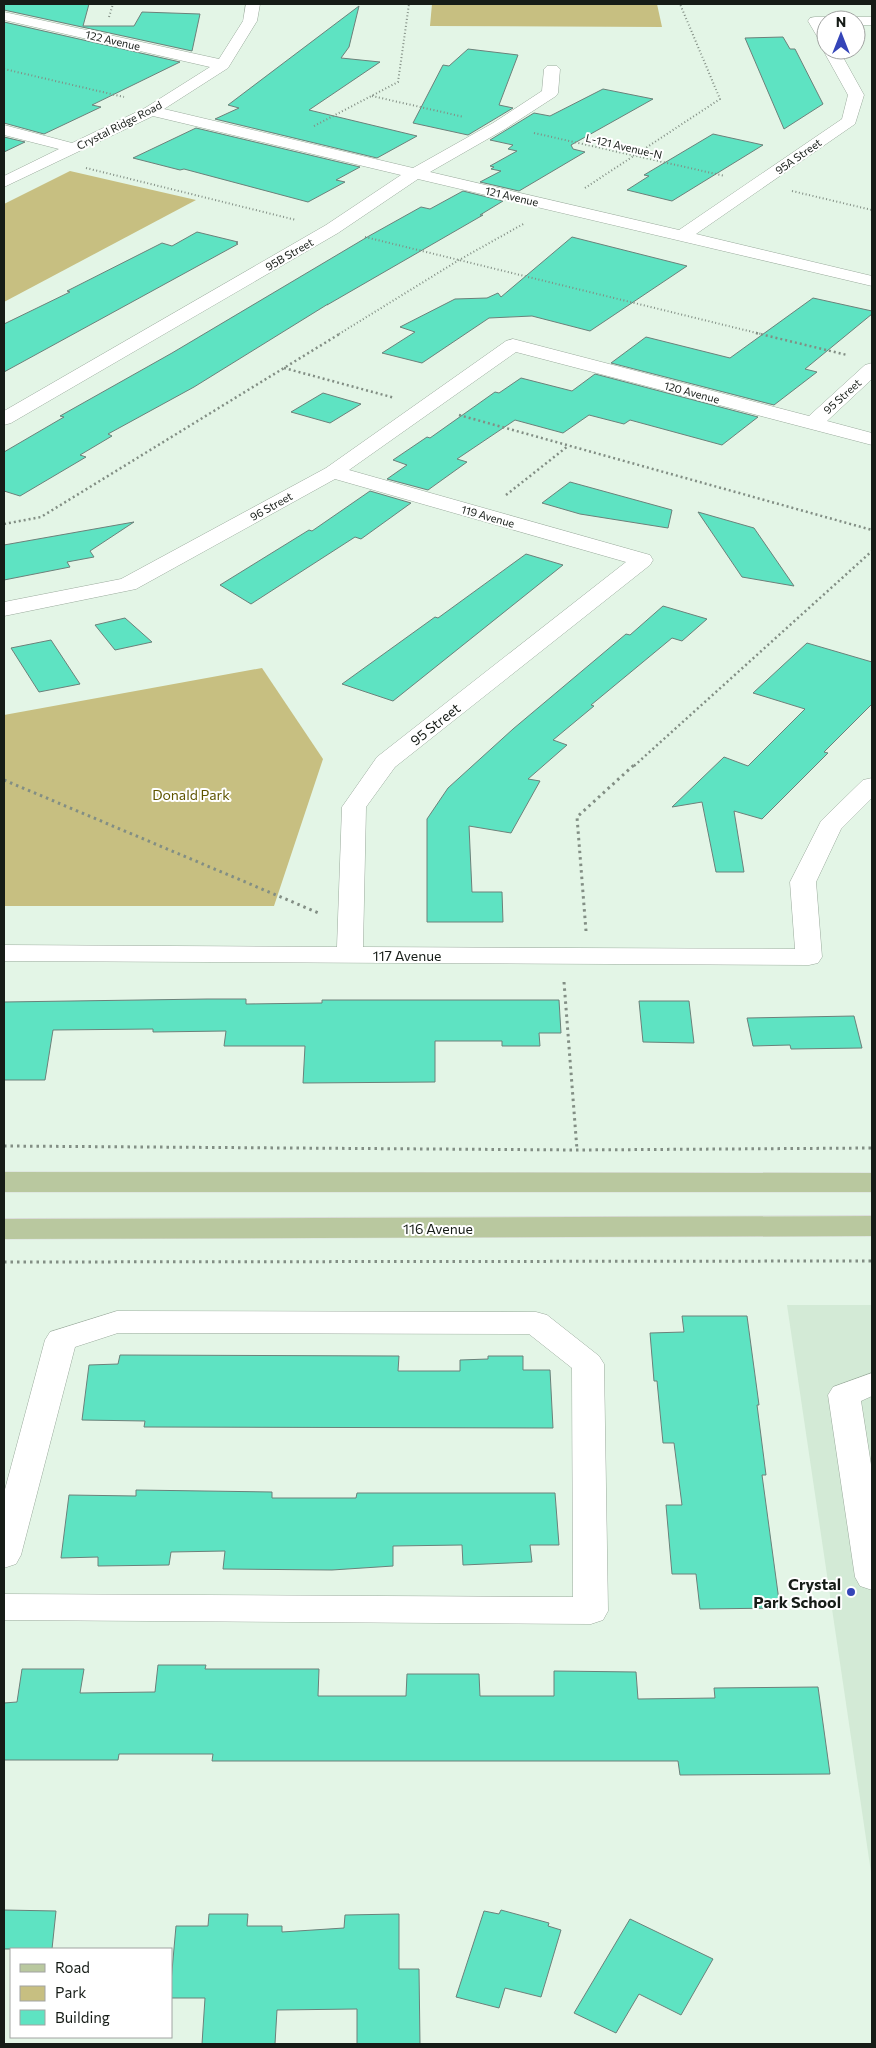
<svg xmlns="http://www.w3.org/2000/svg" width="876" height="2048" viewBox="0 0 876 2048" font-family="Commissioner,sans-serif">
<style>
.built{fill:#d3ead6}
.green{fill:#c7bf81}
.building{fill:#5ee3c2;stroke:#6c817a}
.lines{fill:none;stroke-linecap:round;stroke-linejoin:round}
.minor-casing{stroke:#9bab9d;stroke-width:1}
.major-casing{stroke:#dadbda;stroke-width:1}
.path-far2{stroke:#828e84;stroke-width:2;stroke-dasharray:1 2.5;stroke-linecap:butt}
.path-far1{stroke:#828e84;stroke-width:2.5;stroke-dasharray:2 3;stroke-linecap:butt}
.path{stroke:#828e84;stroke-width:3;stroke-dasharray:2.5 4;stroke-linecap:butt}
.minor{fill:#fff;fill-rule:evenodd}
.major{fill:#b9c89f;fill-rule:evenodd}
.poi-dot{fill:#3545b8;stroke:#fff;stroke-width:2}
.labels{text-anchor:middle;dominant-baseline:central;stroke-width:4;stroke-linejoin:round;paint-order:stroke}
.far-street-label{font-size:11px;fill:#161c17;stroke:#fff}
.street-label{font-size:14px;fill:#161c17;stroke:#fff}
.park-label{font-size:14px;fill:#5f5500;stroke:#fff}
.near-poi-label{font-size:16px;font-weight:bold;fill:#161c17;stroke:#fff;text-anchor:end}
</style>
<rect width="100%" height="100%" fill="#e3f5e6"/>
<!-- built -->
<polygon class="built" points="787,1305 872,1305 872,1879"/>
<!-- green -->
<g class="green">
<polygon points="432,4 657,4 662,27 430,26"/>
<polygon points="70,171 196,200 4,302 4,204"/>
<polygon points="262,668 323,759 274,906 4,906 4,715"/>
</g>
<!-- building -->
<g class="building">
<polygon points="4,4 89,4 83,26 134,26 142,12 200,14 192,51 4,10"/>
<polygon points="359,6 349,47 341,58 380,62 309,110 417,136 377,158 215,119 239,108 228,105"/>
<polygon points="4,22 180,62 92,105 101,107 44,134 4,123"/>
<polygon points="783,37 790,49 795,49 823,104 784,129 745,38"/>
<polygon points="468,49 518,55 499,105 513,108 468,135 413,123 443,65 449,66"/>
<polygon points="603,89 653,99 571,145 573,149 585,152 519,191 480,182 501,171 491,169 494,167 490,166 517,151 508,149 513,145 490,140 534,113 550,116"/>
<polygon points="196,128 360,167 336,180 345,182 308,202 184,169 180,170 133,158"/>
<polygon points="713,134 763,145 672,201 627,190 649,176 644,175"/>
<polygon points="4,137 25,142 4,152"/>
<polygon points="463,191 503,201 480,215 483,215 327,305 328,304 194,387 108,434 112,436 80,455 86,457 20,496 4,491 4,452 64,417 60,416 172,353 369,236 421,207 430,209"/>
<polygon points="197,232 238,242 236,243 238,244 4,372 4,324 70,292 67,291 162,243 172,246"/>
<polygon points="572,237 687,266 590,331 532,316 489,318 422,363 382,353 415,332 400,327 455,299 487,298 498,293 501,297"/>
<polygon points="813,298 872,311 872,314 805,369 817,372 774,405 611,363 646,337 730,358"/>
<polygon points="595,374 758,417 722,445 630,420 624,424 589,415 563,433 515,420 457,459 467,462 428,490 387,479 407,465 393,460 427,437 430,438 495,392 499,393 521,378 572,391"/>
<polygon points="323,393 361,404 330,423 291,412"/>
<polygon points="570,482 672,510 668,528 580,514 542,503"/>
<polygon points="370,491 411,503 361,539 355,537 251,604 220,585 309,530 312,531"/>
<polygon points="698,512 754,528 794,586 742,577"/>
<polygon points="134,522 90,551 94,557 67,562 70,567 4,580 4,545"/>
<polygon points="526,554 563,565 393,701 342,684 435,617 438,618"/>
<polygon points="663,606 707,619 682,641 672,638 591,705 594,706 553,740 567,745 528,779 540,781 511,833 469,826 472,892 502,892 503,922 427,922 427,819 448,788 513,729 626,634 630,635"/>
<polygon points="125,618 152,642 115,650 95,625"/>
<polygon points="51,640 80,684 39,692 11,648"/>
<polygon points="807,643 872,662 872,704 824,752 828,753 762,819 734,811 744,872 716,872 702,802 672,807 724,757 748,766 805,709 753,693"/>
<polygon points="207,999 246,999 246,1004 322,1003 322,1000 559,1000 561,1033 539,1033 540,1046 502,1046 502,1041 435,1041 435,1082 303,1083 305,1046 224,1046 226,1031 153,1032 153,1029 53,1030 45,1080 4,1080 4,1002"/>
<polygon points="639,1001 689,1001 694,1043 643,1042"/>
<polygon points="854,1016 862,1048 791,1049 790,1045 753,1046 747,1018"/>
<polygon points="682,1316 747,1316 759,1405 757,1405 766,1475 762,1475 780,1608 700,1609 696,1574 672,1574 666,1505 682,1505 674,1443 663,1443 657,1381 654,1381 650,1333 684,1332"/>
<polygon points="120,1355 399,1356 398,1371 460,1371 460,1360 488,1359 488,1356 523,1356 523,1370 550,1370 553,1428 144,1427 145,1421 82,1420 89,1365 118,1364"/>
<polygon points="136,1490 272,1492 272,1498 356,1498 357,1493 555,1493 559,1545 530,1545 532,1562 463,1565 462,1545 393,1546 393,1566 332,1570 223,1569 225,1551 171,1552 169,1565 98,1566 98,1557 61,1558 69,1495 136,1496"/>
<polygon points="158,1665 206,1665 205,1669 319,1669 318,1696 406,1696 407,1674 479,1674 480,1696 554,1696 554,1671 636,1672 638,1699 715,1698 714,1688 818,1687 830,1774 680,1775 678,1761 212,1761 213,1754 119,1754 118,1760 4,1760 4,1703 17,1702 22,1669 84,1669 80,1693 155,1692"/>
<polygon points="4,1910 56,1911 52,1949 4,1949"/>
<polygon points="501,1910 549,1923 548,1926 561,1930 541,1997 505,1988 499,2008 456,1997 484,1911 499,1914"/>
<polygon points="209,1914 248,1914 247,1926 282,1926 282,1932 344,1928 345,1915 399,1914 399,1969 419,1969 420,2044 357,2044 357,2009 277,2010 275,2044 202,2044 205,1998 171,1998 171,1982 176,1926 208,1926"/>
<polygon points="630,1919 713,1959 681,2015 639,1994 616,2033 574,2013"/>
</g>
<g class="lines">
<defs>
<g id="minor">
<polygon points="246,4 260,4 257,21 228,68 164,109 413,168 493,123 542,91 544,69 547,66 557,66 560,69 558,93 556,96 505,129 430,172 679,230 842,119 848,95 823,50 826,47 826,50 839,50 864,95 855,124 696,234 872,276 872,286 418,179 338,233 11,423 4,425 4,411 326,225 401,175 153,116 4,187 4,176 59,149 4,135 4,125 72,143 145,108 210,67 4,20 4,12 219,59 243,21"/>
<polygon points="815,17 826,17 833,20 826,20 826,44 821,43 808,21 810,18"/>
<polygon points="856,17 872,17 872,25 856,25 856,20 849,20"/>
<polygon points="513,339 809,416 865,365 872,363 872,379 827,421 872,433 872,445 516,352 349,470 650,555 653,560 650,565 395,767 366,807 363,947 795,949 790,882 821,821 863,780 872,778 872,798 841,829 816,882 822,957 818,963 809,965 4,961 4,945 337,947 342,807 377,757 626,562 335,479 136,589 4,616 4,602 121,579 326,468 506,341"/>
<polygon points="117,1311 536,1312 547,1315 599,1356 604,1364 608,1611 603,1620 591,1624 4,1620 4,1594 573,1597 572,1368 529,1334 118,1333 75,1347 21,1555 16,1564 4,1568 4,1493 45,1340 50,1332"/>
<polygon points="872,1373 872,1396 861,1401 872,1471 872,1590 860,1586 855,1577 828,1395 833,1387"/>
</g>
<g id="major">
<polygon points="4,1172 872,1173 872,1192 4,1192"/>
<polygon points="872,1216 872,1236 4,1239 4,1219"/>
</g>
</defs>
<!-- minor casing -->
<use href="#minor" class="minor-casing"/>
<!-- major casing -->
<use href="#major" class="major-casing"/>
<!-- path-far2 -->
<g class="path-far2">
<polyline points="109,17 113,4"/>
<polyline points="4,69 124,97"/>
<polyline points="372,96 464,117"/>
<polyline points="314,126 398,82 409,4"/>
<polyline points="534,133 725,176"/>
<polyline points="86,168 296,220"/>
<polyline points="585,188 720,99 680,4"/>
<polyline points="792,191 872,210"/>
<polyline points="365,237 761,334"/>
<polyline points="339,334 459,260 525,223"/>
</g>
<!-- path-far1 -->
<g class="path-far1">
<polyline points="756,333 847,355"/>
<polyline points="284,368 395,398"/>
<polyline points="459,415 872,530"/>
<polyline points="506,495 568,446"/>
<polyline points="4,524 41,517 341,333"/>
<polyline points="634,766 872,551"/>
</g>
<!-- path -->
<g class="path">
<polyline points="4,780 321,914"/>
<polyline points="586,931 577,817 635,764"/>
<polyline points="564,982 577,1150"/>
<polyline points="4,1146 577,1150 872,1148"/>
<polyline points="4,1262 872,1261"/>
</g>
<!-- minor -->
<use href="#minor" class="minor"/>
<!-- major -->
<use href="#major" class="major"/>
</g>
<!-- markers -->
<circle class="poi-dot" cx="851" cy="1592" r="5"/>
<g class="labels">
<!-- far-street labels -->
<g class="far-street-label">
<text transform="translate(113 40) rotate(13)">122 Avenue</text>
<text transform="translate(119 125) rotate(-27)">Crystal Ridge Road</text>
<text transform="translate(624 146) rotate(13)">L-121 Avenue-N</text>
<text transform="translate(798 156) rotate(-35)">95A Street</text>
<text transform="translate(512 196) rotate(13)">121 Avenue</text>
<text transform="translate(289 254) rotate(-30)">95B Street</text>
<text transform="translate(692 392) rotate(15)">120 Avenue</text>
<text transform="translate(842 396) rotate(-42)">95 Street</text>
<text transform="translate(271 506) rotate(-29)">96 Street</text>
<text transform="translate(488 516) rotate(16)">119 Avenue</text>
</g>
<!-- street labels -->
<g class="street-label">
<text transform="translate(435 724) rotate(-38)">95 Street</text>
<text x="407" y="955">117 Avenue</text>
<text x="438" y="1228">116 Avenue</text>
</g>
<!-- park labels -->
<g class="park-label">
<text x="191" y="794">Donald Park</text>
</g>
<!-- near-poi labels -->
<g class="near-poi-label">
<text x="841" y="1583">Crystal<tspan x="841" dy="18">Park School</tspan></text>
</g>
</g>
<!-- border -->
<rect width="876" height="2048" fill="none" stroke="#161c17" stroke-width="10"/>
<!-- legend -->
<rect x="10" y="1948" width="162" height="90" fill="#ffffff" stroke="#a2a4a2"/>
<rect x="20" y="1964" width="25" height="8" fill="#b9c89f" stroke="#a2a4a2"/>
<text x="55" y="1973" font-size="15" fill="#161c17">Road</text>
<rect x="20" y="1986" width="25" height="15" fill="#c7bf81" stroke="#a2a4a2"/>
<text x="55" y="1998" font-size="15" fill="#161c17">Park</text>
<rect x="20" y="2010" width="25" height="15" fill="#5ee3c2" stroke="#a2a4a2"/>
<text x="55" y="2023" font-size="15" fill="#161c17">Building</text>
<!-- north arrow -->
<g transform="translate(841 35)"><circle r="24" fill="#ffffff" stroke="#a2a4a2"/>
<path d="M0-4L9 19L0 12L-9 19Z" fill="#3545b8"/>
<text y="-8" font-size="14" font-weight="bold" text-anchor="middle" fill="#161c17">N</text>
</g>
</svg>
